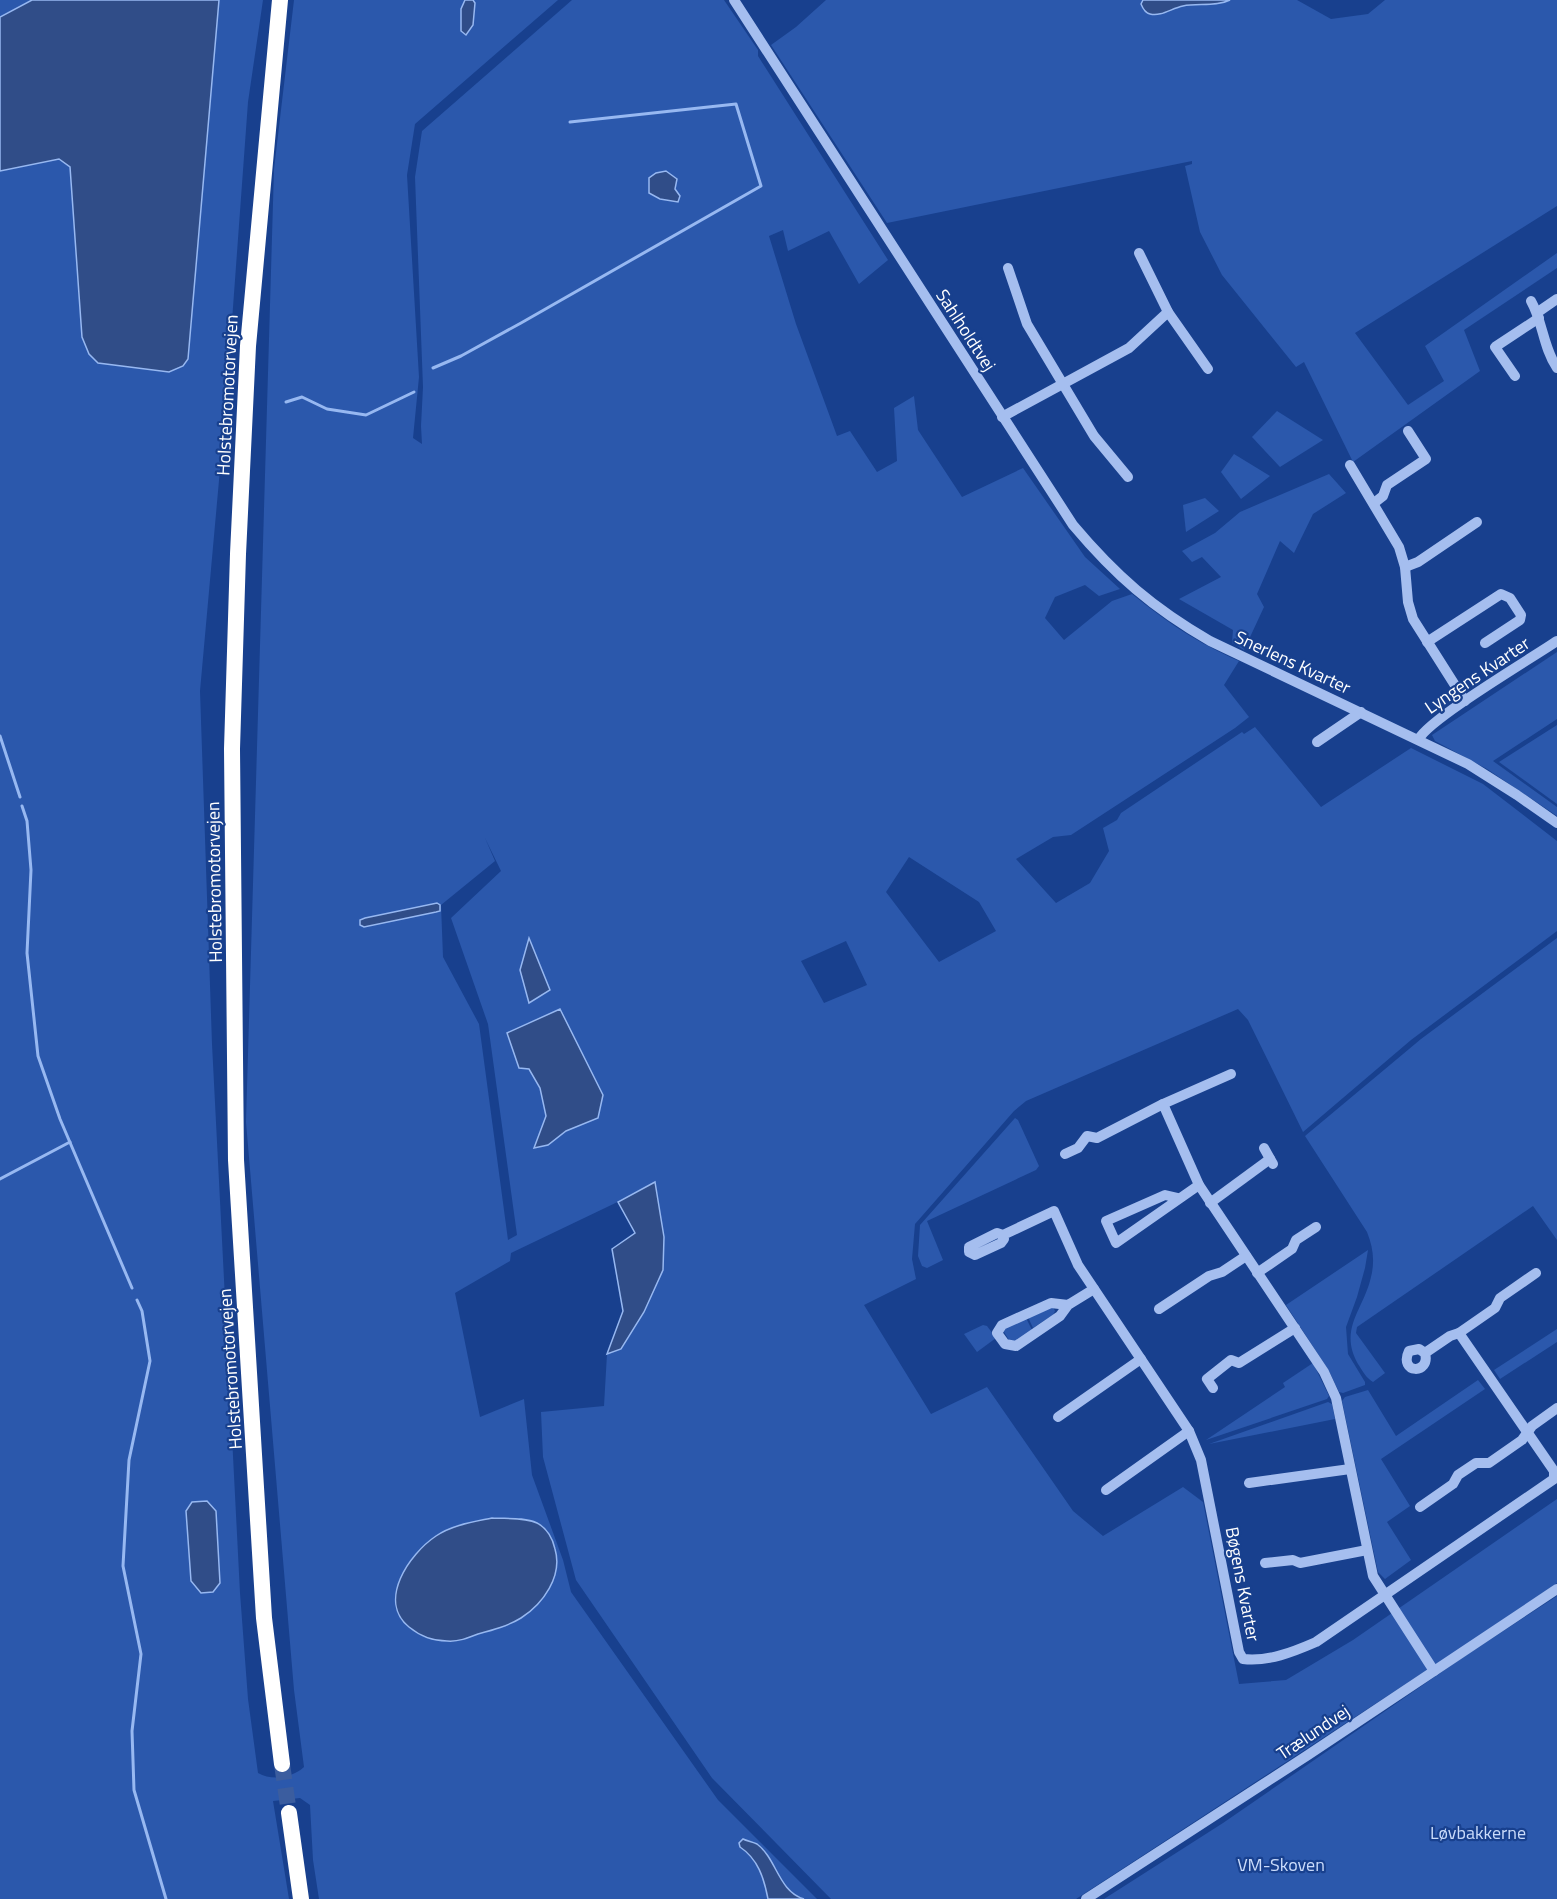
<svg xmlns="http://www.w3.org/2000/svg" width="1557" height="1899" viewBox="0 0 1557 1899" font-family="'Titillium Web',sans-serif">
<style>
.green{fill:#2b58ac;fill-rule:evenodd}
.water{fill:#304d88;stroke:#97b8f1;stroke-width:1.5}
.lines{fill:none;stroke-linecap:round;stroke-linejoin:round}
.stream{stroke:#97b8f1;stroke-width:3}
.highway-tunnel{stroke:#3b5d9f;stroke-width:16;stroke-dasharray:16 8;stroke-linecap:butt}
.minor{stroke:#a5beef;stroke-width:10}
.highway{stroke:#fff;stroke-width:16}
.labels{text-anchor:middle;dominant-baseline:central;stroke-width:4.5;stroke-linejoin:round;paint-order:stroke}
.street-label{font-size:18px;fill:#fff;stroke:#18408e}
.park-label{font-size:18px;fill:#cbdcfb;stroke:#18408e}
</style>
<rect width="100%" height="100%" fill="#18408e"/>
<!-- green -->
<g class="green">
<polygon points="0,0 32,0 0,17"/>
<path d="M219,0h44l-15,102 -22,301 -26,288 12,353 28,549 8,106 10,74c14,8 34,5 46,-6l-10,-77 -48,-568 28,-953 20,-169h264l-143,124 -8,51 12,202 -6,61 9,6 -1,-18 2,-39 -8,-210 7,-46 150,-131h152l34,50v6l130,204 -29,24 -30,-53 -41,20 -5,-21 -14,6 27,88 41,112 13,-5 27,41 20,-11 -3,-53 20,-12 4,34 44,67 61,-29 62,89 35,32 -21,7 -14,-11 -30,12 -10,21 19,22 48,-39 20,-7c36,29 64,48 107,67l-15,24 25,32 -14,11 -164,107 -18,2 -37,22 40,44 34,-20 19,-32 -6,-23 14,-8 4,-7 121,-81 2,2 11,-7 66,80 90,-59 72,36 74,57v90l-146,109 -108,92 -55,-112 -10,-11 -212,92 -12,10 -99,113 -3,35 4,20 -52,26 67,109 56,-27 86,124 30,25 80,-49 20,15 36,182 47,-4 67,-40 204,-141v84l-84,57 -397,259h-245l-119,-121 -136,-198 -33,-123 -2,-45 63,-6 3,-52 14,-5 23,-37 11,-130 -27,15 -117,56 -1,8 -55,32 25,124 44,-18 8,76 31,85 8,32 147,208 99,99h-498l-6,-39 -3,-55 -10,-7 -27,3 16,98h-289v-1728l59,-12 11,8 12,170 7,17 10,9 70,9 19,-13zM485,838l16,33 -50,47 37,106 29,211 -9,5 -29,-216 -36,-67 -2,-52 54,-44zM909,857l70,45 17,29 -57,31 -53,-70zM846,941l21,44 -43,18 -23,-42z"/>
<polygon points="826,0 1297,0 1331,19 1368,14 1385,0 1557,0 1557,206 1355,333 1408,405 1444,381 1425,346 1557,253 1557,268 1464,330 1480,371 1353,462 1304,362 1296,367 1222,275 1200,232 1185,166 1192,164 1192,161 887,223 771,45 796,27"/>
<polygon points="1277,411 1323,440 1280,467 1252,437"/>
<polygon points="1234,454 1270,476 1241,499 1221,472"/>
<polygon points="1329,474 1346,493 1313,514 1294,553 1280,541 1257,594 1264,607 1244,650 1232,643 1233,630 1179,599 1221,577 1202,557 1192,562 1182,551 1215,533 1240,512"/>
<polygon points="1205,498 1219,511 1186,532 1183,505"/>
<polygon points="1557,652 1557,719 1493,761 1557,807 1557,816 1487,769 1435,741 1432,735"/>
<polygon points="1557,725 1557,804 1499,762"/>
<path d="M1557,938v302l-24,-34 -176,121 -1,6 29,40 -12,9c-7,-4 -11,-12 -15,-18 -20,-35 6,-55 13,-87 4,-16 2,-30 -4,-45l-62,-96 116,-97z"/>
<polygon points="1015,1118 1018,1120 1039,1166 1036,1170 927,1221 943,1260 927,1268 922,1266 918,1256 920,1225"/>
<polygon points="1368,1250 1365,1268 1357,1297 1346,1327 1348,1354 1365,1382 1365,1385 1343,1393 1339,1392 1329,1371 1286,1305"/>
<polygon points="1053,1307 1055,1311 1053,1315 1033,1328 1028,1317"/>
<polygon points="1026,1318 1032,1330 1014,1342 1009,1340 1004,1332 1005,1327"/>
<polygon points="983,1325 987,1326 996,1338 977,1352 964,1334"/>
<polygon points="1557,1329 1557,1342 1500,1379 1494,1370"/>
<polygon points="1313,1363 1329,1396 1327,1399 1206,1440 1285,1387 1283,1383"/>
<polygon points="1478,1380 1485,1389 1381,1459 1410,1506 1387,1522 1411,1560 1385,1579 1378,1572 1342,1401 1345,1397 1368,1390 1396,1436"/>
<polygon points="1328,1402 1332,1404 1335,1419 1209,1444"/>
<polygon points="1557,1596 1557,1899 1104,1899 1223,1823 1462,1658"/>
</g>
<!-- water -->
<g class="water">
<polygon points="32,0 219,0 188,359 183,366 169,372 98,363 89,354 82,337 70,167 59,159 0,171 0,17"/>
<polygon points="465,0 473,0 475,3 473,25 466,35 461,31 461,9"/>
<path d="M1143,0h87c-14,7 -32,3 -47,6 -11,2 -22,11 -33,8 -5,-1 -7,-5 -9,-10z"/>
<polygon points="666,171 677,179 675,189 680,196 678,202 660,199 649,193 649,178 656,173"/>
<polygon points="437,903 440,905 440,911 436,912 364,927 360,925 360,920 365,918"/>
<polygon points="529,938 550,990 529,1003 520,970"/>
<polygon points="560,1009 603,1095 598,1118 566,1131 548,1145 534,1148 546,1116 540,1088 529,1069 519,1068 507,1033"/>
<polygon points="655,1182 664,1237 663,1270 644,1312 621,1349 607,1354 623,1311 612,1249 635,1233 618,1202"/>
<polygon points="207,1501 216,1511 220,1583 213,1592 201,1593 191,1581 186,1511 192,1502"/>
<path d="M492,1518c14,1 32,-1 45,5 10,5 16,16 18,26 8,27 -12,55 -34,69 -13,8 -28,12 -43,16 -10,4 -20,8 -31,7 -14,0 -27,-5 -38,-14 -32,-26 0,-73 27,-91 16,-11 37,-14 56,-18z"/>
<path d="M743,1839c4,2 10,3 14,5 20,15 21,47 47,55h-36c-4,-21 -10,-40 -28,-52l-1,-4z"/>
</g>
<g class="lines">
<!-- stream -->
<g class="stream">
<polyline points="433,368 461,356 521,323 761,186 736,104 570,122"/>
<polyline points="286,402 302,397 327,409 366,415 414,392"/>
<polyline points="0,736 20,797"/>
<polyline points="22,806 27,821 31,870 27,953 38,1056 60,1119 132,1288"/>
<polyline points="0,1179 70,1142"/>
<polyline points="137,1300 142,1311 150,1361 129,1460 123,1566 141,1654 132,1731 134,1790 166,1899"/>
</g>
<!-- highway-tunnel -->
<polyline class="highway-tunnel" points="282,1764 289,1813"/>
<!-- minor -->
<g class="minor">
<path d="M734,0l339,525c43,51 80,83 137,116l258,123 49,31 40,28"/>
<polyline points="1139,253 1168,312 1208,369"/>
<polyline points="1008,268 1027,324 1094,436 1128,477"/>
<path d="M1531,301c12,21 12,46 26,67"/>
<polyline points="1538,312 1557,299"/>
<polyline points="1515,376 1495,347 1539,318"/>
<polyline points="1002,417 1129,348 1168,312"/>
<polyline points="1350,465 1399,547 1405,567 1408,602 1413,619 1465,701"/>
<polyline points="1374,503 1383,496 1387,485 1426,459 1408,431"/>
<polyline points="1405,567 1418,562 1477,522"/>
<polyline points="1427,642 1501,594 1510,598 1521,615 1520,620 1485,643"/>
<path d="M1419,739c10,-20 113,-81 138,-98"/>
<polyline points="1317,742 1361,712"/>
<polyline points="1163,1104 1231,1074"/>
<polyline points="1264,1148 1273,1164"/>
<polyline points="1065,1154 1078,1148 1087,1136 1097,1138 1163,1104 1199,1185 1324,1372 1336,1398 1373,1576 1434,1671"/>
<polyline points="1178,1198 1165,1195 1106,1221 1116,1243 1199,1185"/>
<polyline points="1210,1203 1270,1159"/>
<path d="M1003,1235l1,4 -3,4 -26,12 -6,-3v-5l28,-14 6,2 51,-24 24,54 111,166 12,29 38,192 4,7c25,3 50,-7 73,-17l238,-163v-8l-95,-138"/>
<polyline points="1257,1273 1292,1249 1296,1240 1316,1227"/>
<polyline points="1068,1305 1051,1303 1002,1325 997,1333 1005,1344 1016,1346 1060,1316 1068,1305 1094,1289"/>
<polyline points="1159,1309 1209,1276 1222,1272 1246,1256"/>
<path d="M1425,1353c6,22 -27,21 -16,-2l10,-2 6,4 25,-17 9,-3 36,-25 5,-10 36,-25"/>
<polyline points="1213,1388 1207,1379 1231,1360 1239,1363 1295,1328"/>
<polyline points="1058,1417 1141,1359"/>
<polyline points="1249,1483 1350,1469"/>
<polyline points="1106,1490 1189,1431"/>
<polyline points="1420,1507 1453,1484 1458,1475 1476,1463 1489,1463 1522,1440 1532,1426 1557,1408"/>
<polyline points="1265,1563 1293,1560 1300,1563 1367,1550"/>
<polyline points="1086,1899 1308,1755 1557,1589"/>
</g>
<!-- highway -->
<g class="highway">
<polyline points="280,0 248,346 238,554 232,749 236,1160 264,1618 282,1764"/>
<polyline points="289,1813 301,1899"/>
</g>
</g>
<g class="labels">
<!-- street labels -->
<g class="street-label">
<text transform="translate(966 330) rotate(57)">Sahlholdtvej</text>
<text transform="translate(227 395) rotate(-87)">Holstebromotorvejen</text>
<text transform="translate(1293 662) rotate(25)">Snerlens Kvarter</text>
<text transform="translate(1477 675) rotate(-34)">Lyngens Kvarter</text>
<text transform="translate(214 882) rotate(-91)">Holstebromotorvejen</text>
<text transform="translate(230 1369) rotate(-94)">Holstebromotorvejen</text>
<text transform="translate(1243 1584) rotate(79)">Bøgens Kvarter</text>
<text transform="translate(1313 1732) rotate(-34)">Trælundvej</text>
</g>
<!-- park labels -->
<g class="park-label">
<text x="1478" y="1832">Løvbakkerne</text>
<text x="1281" y="1864">VM-Skoven</text>
</g>
</g>
</svg>
